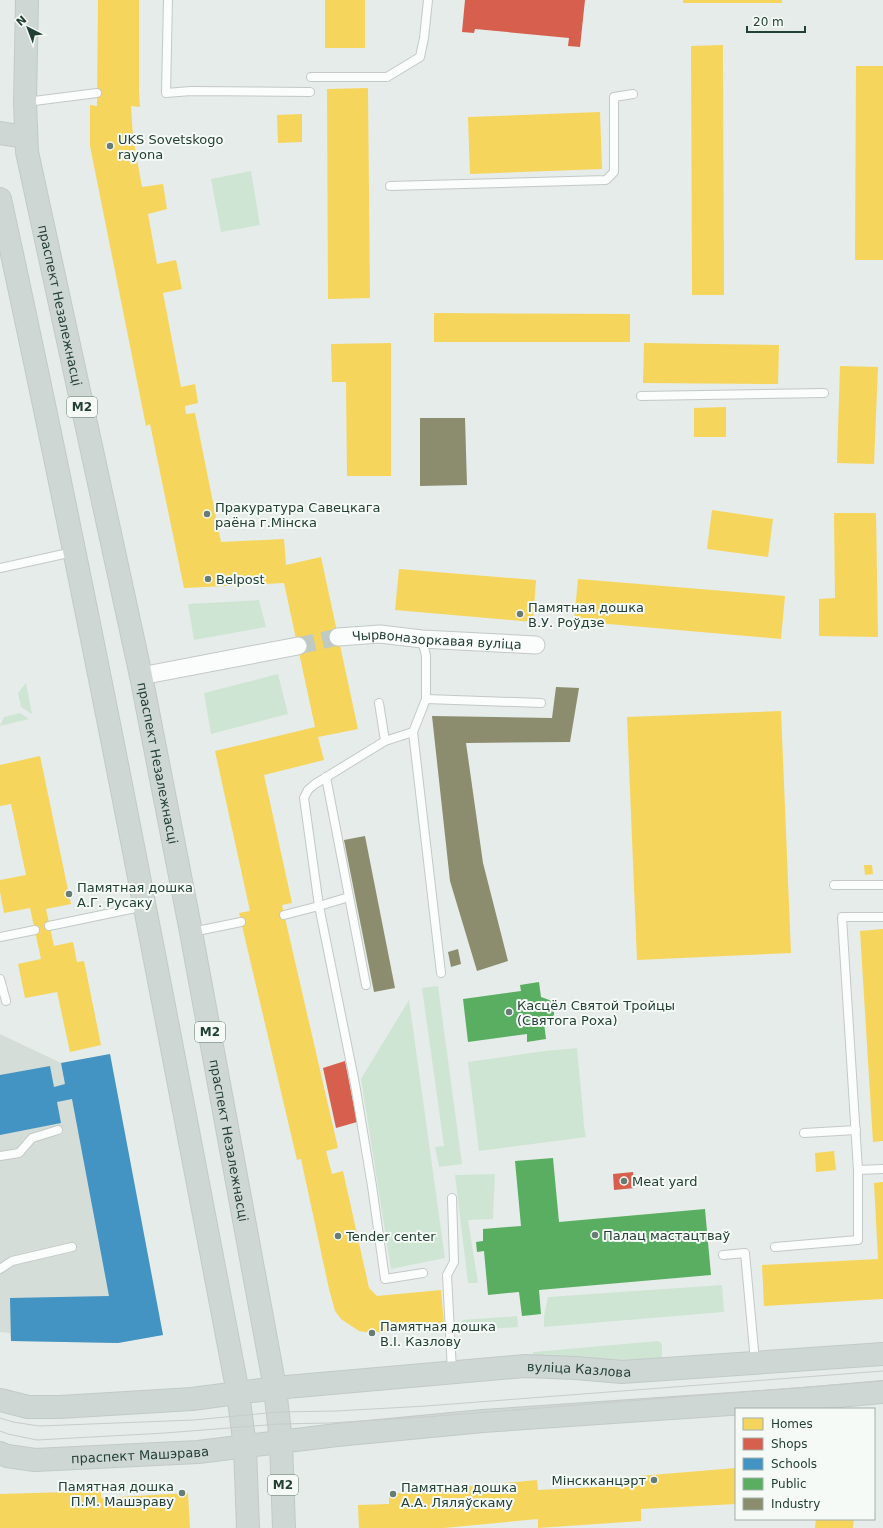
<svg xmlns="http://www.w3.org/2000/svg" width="883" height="1528" viewBox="0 0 883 1528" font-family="'DejaVu Sans',sans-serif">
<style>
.built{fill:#d4ddd8}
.green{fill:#cfe5d4}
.homes{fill:#f6d55c}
.shops{fill:#d6604d}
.schools{fill:#4393c3}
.public{fill:#5aae61}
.industry{fill:#8c8c6e}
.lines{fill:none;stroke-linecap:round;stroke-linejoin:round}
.street-tunnel{stroke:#bfcac5;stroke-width:17;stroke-dasharray:17 8;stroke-linecap:butt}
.lane-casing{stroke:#c3c9c6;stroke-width:10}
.street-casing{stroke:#c3c9c6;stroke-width:19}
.primary-casing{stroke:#c2cac7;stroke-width:24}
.lane{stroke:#fbfcfc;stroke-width:8}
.street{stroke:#fbfcfc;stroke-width:17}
.primary{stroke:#cfd7d4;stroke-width:22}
.tram{stroke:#c8ccca;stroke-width:1}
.poi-dot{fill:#677c74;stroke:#f5faf7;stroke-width:1.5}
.labels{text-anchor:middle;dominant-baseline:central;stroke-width:4;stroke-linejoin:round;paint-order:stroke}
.shield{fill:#f5faf7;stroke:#62786f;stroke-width:1}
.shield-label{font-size:12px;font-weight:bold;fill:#234035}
.poi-label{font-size:13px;fill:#234035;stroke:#f5faf7;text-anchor:start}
.street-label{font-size:13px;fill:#234035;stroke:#f5faf7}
</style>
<rect width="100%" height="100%" fill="#e6ece9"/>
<!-- built -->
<polygon class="built" points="0,1034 61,1063 110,1054 163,1335 118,1343 11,1341 10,1333 0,1332"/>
<!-- green -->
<g class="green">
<polygon points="251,171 260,225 221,232 211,179"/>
<polygon points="259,600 266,627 194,640 188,604"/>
<polygon points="278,674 288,714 211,734 204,693"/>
<polygon points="26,683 32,714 21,707 18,693"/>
<polygon points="20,713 29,719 0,726 4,717"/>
<polygon points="438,986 462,1164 439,1167 435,1147 444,1146 422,988"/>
<polygon points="409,1000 445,1258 391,1269 361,1079"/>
<polygon points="577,1048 584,1123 583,1120 586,1137 479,1151 468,1062 545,1051"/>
<polygon points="495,1174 493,1219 468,1220 478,1283 468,1283 455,1175"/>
<polygon points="722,1285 724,1312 544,1327 544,1316 548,1297"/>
<polygon points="517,1316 518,1327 463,1331 462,1320"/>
<polygon points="658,1341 661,1343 662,1346 662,1359 603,1363 533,1355 533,1352"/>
</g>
<!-- homes -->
<g class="homes">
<polygon points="98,0 139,0 139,92 140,107 131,106 133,137 142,187 163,184 167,209 148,214 157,264 176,260 182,289 163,293 181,387 195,384 198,403 185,406 186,414 195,413 221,542 284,539 286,565 321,557 358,729 318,737 324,760 264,775 292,903 282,905 338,1148 326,1151 332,1174 343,1171 369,1288 377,1296 441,1290 444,1324 372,1333 359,1331 341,1319 335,1311 329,1289 301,1159 297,1160 239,913 250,911 215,751 315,727 284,583 184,588 150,424 146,426 90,146 90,105 97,106"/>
<rect x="325" y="0" width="40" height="48"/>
<rect x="683" y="0" width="99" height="3"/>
<polygon points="723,45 724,295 692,295 691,46"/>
<polygon points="856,66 883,66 883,260 855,260"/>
<polygon points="368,88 370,298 328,299 327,89"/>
<polygon points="600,112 602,169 470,174 468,117"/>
<polygon points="302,114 302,142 278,143 277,115"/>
<polygon points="434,313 630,314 630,342 434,342"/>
<polygon points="391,343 391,476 347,476 346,382 332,382 331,344"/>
<polygon points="644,343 779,345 778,384 643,383"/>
<polygon points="840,366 878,367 874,464 837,463"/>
<polygon points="726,407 726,437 694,437 694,408"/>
<polygon points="712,510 773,519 768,557 707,549"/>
<polygon points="834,513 876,513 878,637 819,636 819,599 835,598"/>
<polygon points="399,569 536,580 533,622 395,610"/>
<polygon points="578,579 785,596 781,639 574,621"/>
<polygon points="781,711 791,953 637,960 627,717"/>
<polygon points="40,756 71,904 46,909 54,946 73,942 77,962 84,961 101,1045 70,1052 57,992 25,998 18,964 41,959 30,908 4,913 0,892 0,880 26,875 11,804 0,806 0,765"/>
<polygon points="864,865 872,865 873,874 865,875"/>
<polygon points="883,929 883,1141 873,1142 860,931"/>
<polygon points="834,1151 836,1170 816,1172 815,1153"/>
<polygon points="883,1182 883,1299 764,1306 762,1265 878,1259 874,1183"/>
<polygon points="736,1468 736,1504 641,1509 641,1521 538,1528 538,1519 444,1528 359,1528 358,1505 389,1504 389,1494 537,1480 538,1490 640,1485 639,1476"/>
<polygon points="101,1491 101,1498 188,1493 190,1528 0,1528 0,1494"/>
<polygon points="816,1519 854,1519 853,1528 815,1528"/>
</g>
<!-- shops -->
<g class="shops">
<polygon points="465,0 585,0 580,47 568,46 569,38 475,29 474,33 462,32"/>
<polygon points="345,1061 357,1122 336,1128 323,1068"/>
<polygon points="633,1172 635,1188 614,1190 613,1174"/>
</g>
<!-- schools -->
<polygon class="schools" points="110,1054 163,1335 118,1343 11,1341 10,1298 109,1296 72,1099 57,1102 61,1123 0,1135 0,1075 50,1066 54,1087 65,1084 61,1063"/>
<!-- public -->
<g class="public">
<polygon points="539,982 541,997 552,1001 553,1004 563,1003 564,1010 554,1011 554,1015 544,1023 546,1039 527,1042 527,1034 468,1042 463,999 521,991 520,985"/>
<polygon points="553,1158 559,1222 705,1209 711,1275 539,1290 541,1314 532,1315 522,1316 519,1292 488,1295 484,1251 477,1252 476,1242 483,1241 483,1229 521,1226 515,1161"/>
</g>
<!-- industry -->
<g class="industry">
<polygon points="420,418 465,418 467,485 420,486"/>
<polygon points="556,687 579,688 570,742 466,743 483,863 508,961 477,971 450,881 432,716 552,718"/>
<polygon points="365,836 395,988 374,992 344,840"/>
<polygon points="458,949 461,964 451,967 448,952"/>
</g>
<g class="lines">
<!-- street-tunnel -->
<polyline class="street-tunnel" points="298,646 338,637"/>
<defs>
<g id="lane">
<polyline points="168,0 166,93 191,91 310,92"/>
<polyline points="311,77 387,77 420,57 424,38 428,0"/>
<polyline points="26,102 97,93"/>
<polyline points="390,186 606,180 614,172 614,97 633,94"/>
<polyline points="641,396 824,393"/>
<polyline points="0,568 73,552"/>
<polyline points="426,699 541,703"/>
<polyline points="413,732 441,973"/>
<polyline points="385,741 413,732 426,699 426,656 422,639"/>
<polyline points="326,777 366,985"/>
<polyline points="834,885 883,885"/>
<polyline points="349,897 319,906 355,1084 372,1186 385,1279 423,1273"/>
<polyline points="284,915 319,906 304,798 308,790 315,784 385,741 379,703"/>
<polyline points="883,917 842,917 858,1170 883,1169"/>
<polyline points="49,926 145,906"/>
<polyline points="192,932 241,922"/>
<polyline points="0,937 35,930"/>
<polyline points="0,979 6,1001"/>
<polyline points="804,1133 856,1130"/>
<polyline points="0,1156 19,1153 32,1138 58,1130"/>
<polyline points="775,1247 858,1240 858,1170"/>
<polyline points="723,1255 745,1253 755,1361"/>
<polyline points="0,1269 12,1261 72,1247"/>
<polyline points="452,1371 447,1275 454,1262 452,1198"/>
</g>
<g id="street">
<path id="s1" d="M338,637l42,-3 42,5 114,6"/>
<polyline points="141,676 298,646"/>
</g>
<g id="primary">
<path id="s2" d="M27,0l-2,102 2,50 114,524 50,256 84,456 6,54 3,86"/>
<polyline points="0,133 26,137"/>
<path d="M0,199c87,397 162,796 238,1194l7,54 3,81"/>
<path id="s3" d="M0,1400l28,7h32l132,-8 83,-11 250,-22 51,2 46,4 261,-18"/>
<path id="s4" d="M0,1453l7,3 28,4 163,-8 139,-17 146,-14 322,-22 78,-7"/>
</g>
</defs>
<!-- lane casing -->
<use href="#lane" class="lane-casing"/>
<!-- street casing -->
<use href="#street" class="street-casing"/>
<!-- primary casing -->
<use href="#primary" class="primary-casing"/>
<!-- lane -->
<use href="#lane" class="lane"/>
<!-- street -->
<use href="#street" class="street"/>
<!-- primary -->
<use href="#primary" class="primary"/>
<!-- tram -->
<g class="tram">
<polyline points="0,1418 13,1422 39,1426 194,1420 278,1412 336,1411 426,1406 883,1371"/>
<polyline points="0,1431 8,1434 37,1440 165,1433 279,1424 329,1423 425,1417 883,1381"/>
</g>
</g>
<!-- markers -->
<g class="poi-dot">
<circle cx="110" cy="146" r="4"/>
<circle cx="207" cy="514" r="4"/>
<circle cx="208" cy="579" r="4"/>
<circle cx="520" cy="614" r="4"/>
<circle cx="69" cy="894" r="4"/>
<circle cx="509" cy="1012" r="4"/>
<circle cx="624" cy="1181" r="4"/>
<circle cx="595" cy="1235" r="4"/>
<circle cx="338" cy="1236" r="4"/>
<circle cx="372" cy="1333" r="4"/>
<circle cx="654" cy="1480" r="4"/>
<circle cx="182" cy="1493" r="4"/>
<circle cx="393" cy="1494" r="4"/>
</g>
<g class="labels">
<!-- shield labels -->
<g class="shield">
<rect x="67" y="397" width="30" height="20" rx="3"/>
<rect x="195" y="1022" width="30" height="20" rx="3"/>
<rect x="268" y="1475" width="30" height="20" rx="3"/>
</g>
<g class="shield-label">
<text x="82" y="407">М2</text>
<text x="210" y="1032">М2</text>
<text x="283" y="1485">М2</text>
</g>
<!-- poi labels -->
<g class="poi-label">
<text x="118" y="139">UKS Sovetskogo<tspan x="118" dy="15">rayona</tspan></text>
<text x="215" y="507">Пракуратура Савецкага<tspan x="215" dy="15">раёна г.Мінска</tspan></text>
<text x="216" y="579">Belpost</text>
<text x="528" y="607">Памятная дошка<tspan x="528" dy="15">В.У. Роўдзе</tspan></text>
<text x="77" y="887">Памятная дошка<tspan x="77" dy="15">А.Г. Русаку</tspan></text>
<text x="517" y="1005">Касцёл Святой Тройцы<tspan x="517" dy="15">(Святога Роха)</tspan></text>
<text x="632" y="1181">Meat yard</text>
<text x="603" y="1235">Палац мастацтваў</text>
<text x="346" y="1236">Tender center</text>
<text x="380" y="1326">Памятная дошка<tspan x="380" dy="15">В.І. Казлову</tspan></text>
<text x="646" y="1480" text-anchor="end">Мінскканцэрт</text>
<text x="174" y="1486" text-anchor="end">Памятная дошка<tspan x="174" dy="15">П.М. Машэраву</tspan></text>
<text x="401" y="1487">Памятная дошка<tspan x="401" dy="15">А.А. Ляляўскаму</tspan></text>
</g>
<!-- street labels -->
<g class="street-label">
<text stroke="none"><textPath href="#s2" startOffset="309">праспект Незалежнасці</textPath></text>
<text stroke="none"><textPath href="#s1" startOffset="99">Чырвоназоркавая вуліца</textPath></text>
<text stroke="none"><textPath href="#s2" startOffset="777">праспект Незалежнасці</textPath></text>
<text stroke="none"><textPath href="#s2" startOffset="1161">праспект Незалежнасці</textPath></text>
<text stroke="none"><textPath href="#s3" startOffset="582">вуліца Казлова</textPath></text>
<text stroke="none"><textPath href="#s4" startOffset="141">праспект Машэрава</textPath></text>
</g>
</g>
<!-- legend -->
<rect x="735" y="1408" width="140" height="112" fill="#f5faf7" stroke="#a1b0a9"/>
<rect x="743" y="1418" width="20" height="12" fill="#f6d55c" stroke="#a1b0a9"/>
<text x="771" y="1428" font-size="12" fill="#234035">Homes</text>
<rect x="743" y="1438" width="20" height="12" fill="#d6604d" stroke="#a1b0a9"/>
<text x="771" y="1448" font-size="12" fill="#234035">Shops</text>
<rect x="743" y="1458" width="20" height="12" fill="#4393c3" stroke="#a1b0a9"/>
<text x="771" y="1468" font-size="12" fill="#234035">Schools</text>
<rect x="743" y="1478" width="20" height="12" fill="#5aae61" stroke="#a1b0a9"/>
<text x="771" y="1488" font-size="12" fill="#234035">Public</text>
<rect x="743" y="1498" width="20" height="12" fill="#8c8c6e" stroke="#a1b0a9"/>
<text x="771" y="1508" font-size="12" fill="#234035">Industry</text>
<!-- north arrow -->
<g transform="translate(28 28) rotate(318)" stroke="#f5faf7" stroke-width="3" paint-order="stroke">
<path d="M0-3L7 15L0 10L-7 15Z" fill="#234035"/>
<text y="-6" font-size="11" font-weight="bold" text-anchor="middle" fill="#234035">N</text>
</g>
<!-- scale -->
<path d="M747 26v6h58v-6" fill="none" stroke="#234035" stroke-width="2"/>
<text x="753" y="26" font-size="12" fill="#234035" stroke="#f5faf7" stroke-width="3" paint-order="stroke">20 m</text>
</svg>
